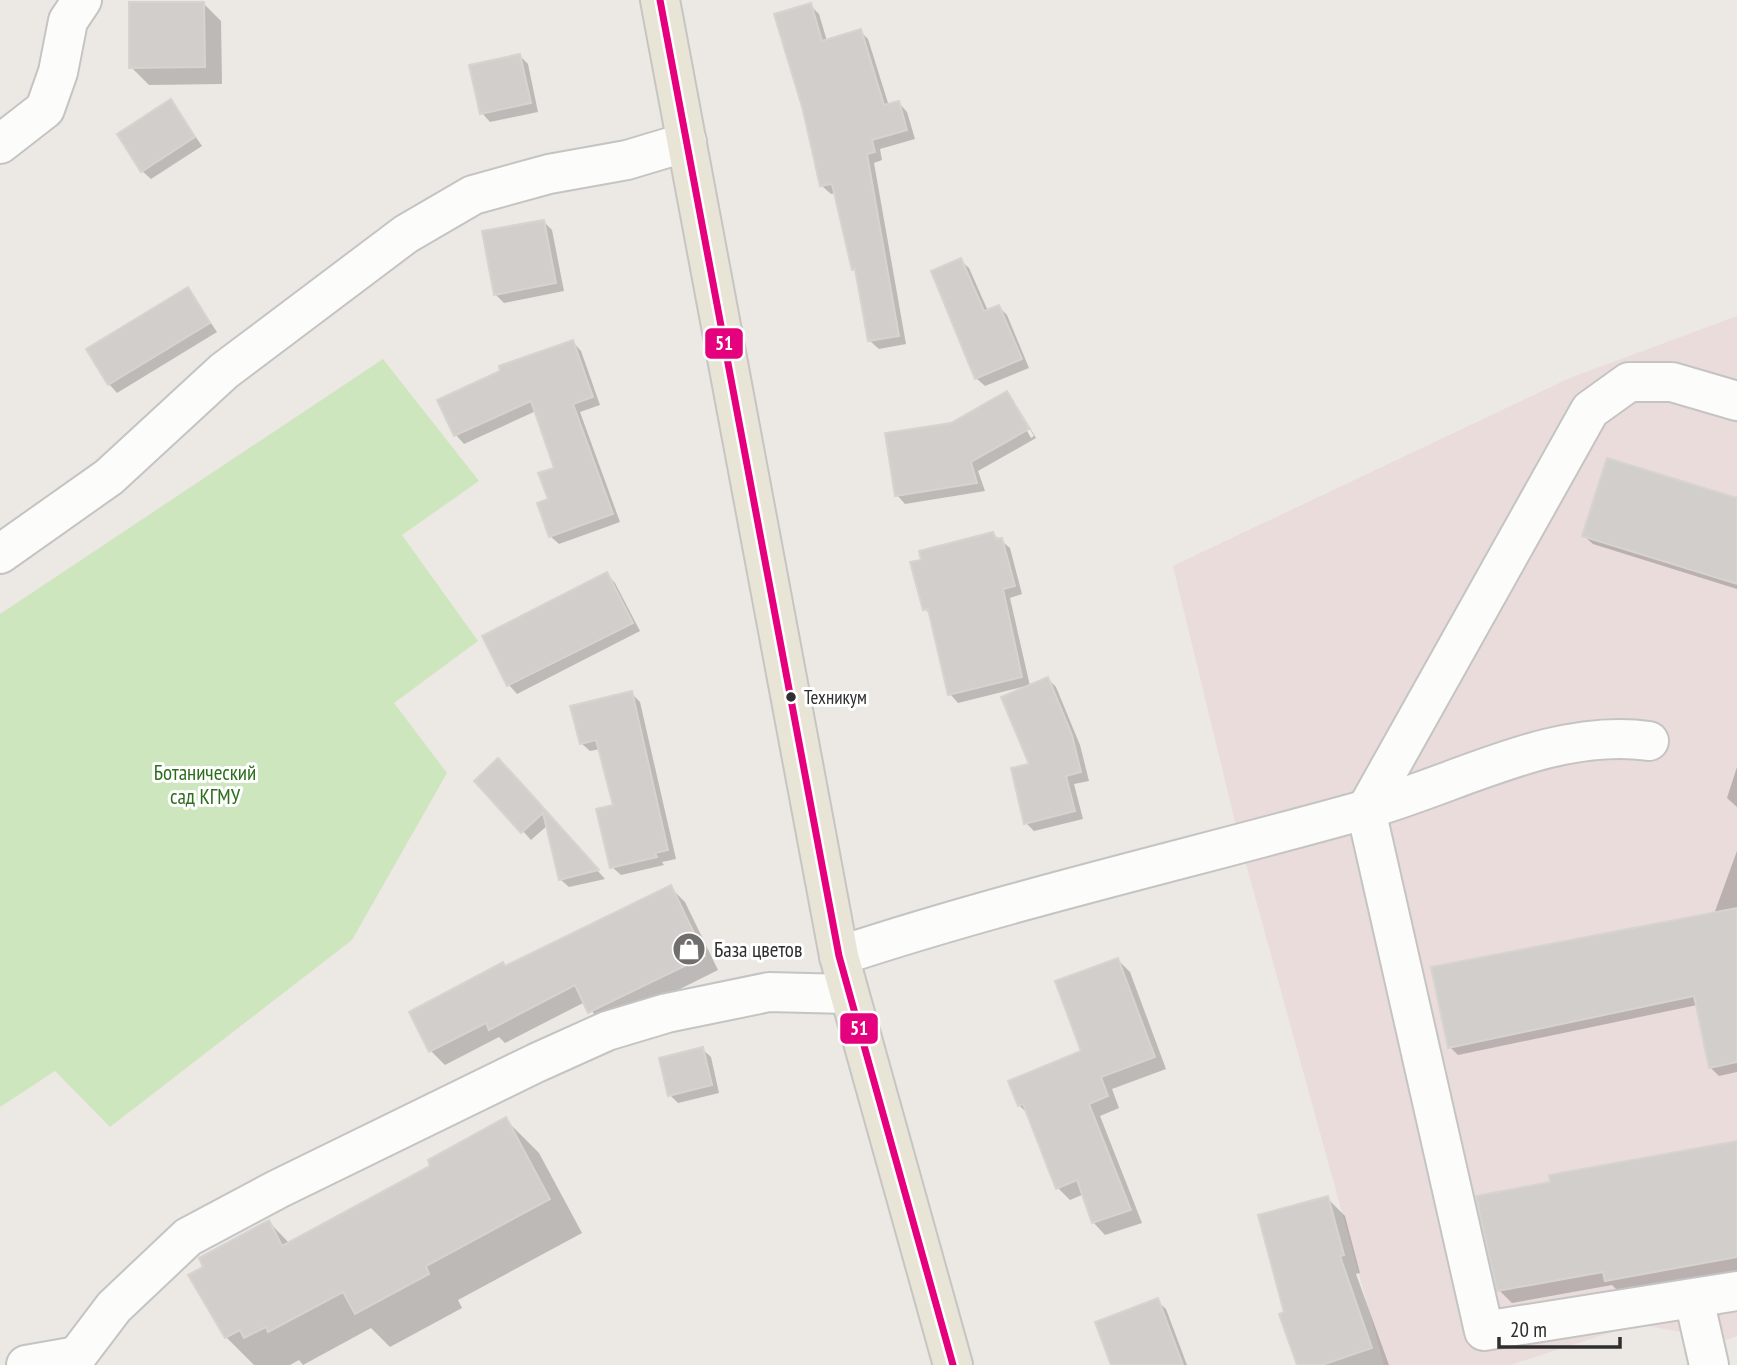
<svg xmlns="http://www.w3.org/2000/svg" width="1737" height="1365" viewBox="0 0 1737 1365" font-family="'PT Sans Narrow',sans-serif">
<style>
.medical{fill:#e9dcdb}
.green{fill:#cee6be}
.shadow{fill:#0003}
.building{fill:#d1cecb;stroke:#d7d4d0;stroke-width:2}
.lines{fill:none;stroke-linecap:round;stroke-linejoin:round}
.minor-casing{stroke:#c5c4c5;stroke-width:42}
.major-casing{stroke:#c6c5c4;stroke-width:42}
.minor{stroke:#fcfcfb;stroke-width:38}
.major{stroke:#e8e4d6;stroke-width:38}
.bus-1-casing{stroke:#fff;stroke-width:12}
.bus-1{stroke:#e5007d;stroke-width:7}
.bus-dot{fill:#2e2e2e;stroke:#fff;stroke-width:2.5}
.labels{text-anchor:middle;dominant-baseline:central;stroke-width:6;stroke-linejoin:round;paint-order:stroke}
.bus-label{font-size:19px;fill:#2e2e2e;stroke:#fff;text-anchor:start}
.park-label{font-size:21px;fill:#2c6e1b;stroke:#fff}
.poi-label{font-size:21px;fill:#2e2e2e;stroke:#fff;text-anchor:start}
.line-badge{stroke:#fff;stroke-width:2.5}
.badge-label{font-size:19px;text-anchor:middle;font-weight:bold;fill:#fff}
</style>
<rect width="100%" height="100%" fill="#ece8e4"/>
<!-- medical -->
<polygon class="medical" points="1737,316 1737,1336 1726,1340 1637,1324 1510,1365 1384,1365 1240,842 1173,566 1570,378"/>
<!-- green -->
<polygon class="green" points="383,359 479,481 402,535 478,641 394,703 447,773 352,940 110,1127 55,1071 0,1107 0,614"/>
<!-- shadow -->
<g class="shadow">
<polygon points="204,4 221,21 222,84 149,85 131,67"/>
<polygon points="810,5 819,14 827,41 860,31 868,39 889,106 899,103 907,112 915,139 880,149 882,160 874,163 906,344 879,349 870,341 858,272 854,269 836,193 831,194 822,186"/>
<polygon points="519,55 528,64 538,112 490,122 482,113"/>
<polygon points="171,101 202,146 151,179 142,171"/>
<polygon points="543,221 552,230 564,291 504,303 495,294"/>
<polygon points="960,260 969,268 988,311 999,307 1007,315 1029,368 985,386 976,378"/>
<polygon points="188,289 217,332 117,393 109,384"/>
<polygon points="573,342 581,351 600,405 580,412 620,522 559,544 550,536 550,500 556,469 536,411 464,444 456,435"/>
<polygon points="1007,394 1014,401 1010,401 1031,438 1034,436 1015,402 1036,438 978,471 985,491 905,504 897,495 952,424"/>
<polygon points="1737,500 1737,589 1593,544 1584,536"/>
<polygon points="993,534 1010,548 1022,594 1010,598 1030,686 1048,679 1056,687 1080,745 1089,781 1074,784 1083,819 1034,831 1026,823 1031,765 1026,686 958,703 950,694 931,615 925,609"/>
<polygon points="607,574 615,583 640,631 517,694 509,685"/>
<polygon points="631,693 640,702 676,859 662,862 664,865 621,875 612,867 615,806 600,749 590,751 581,743"/>
<polygon points="1737,767 1737,807 1727,798"/>
<polygon points="507,769 605,879 569,887 560,879 548,825 531,840 477,781"/>
<polygon points="1737,851 1737,1072 1719,1076 1710,1067 1697,1005 1458,1055 1450,1047 1714,914"/>
<polygon points="670,887 685,902 718,970 604,1027 585,1002 505,1043 499,1037 445,1065 431,1051 506,968"/>
<polygon points="1118,960 1130,972 1166,1069 1112,1089 1119,1108 1100,1116 1142,1223 1105,1235 1093,1222 1084,1194 1070,1200 1058,1188 1029,1115 1019,1105 1083,1052"/>
<polygon points="702,1049 711,1057 719,1093 678,1103 670,1095"/>
<polygon points="506,1120 539,1153 582,1233 458,1300 462,1308 390,1347 371,1328 303,1365 299,1360 290,1365 254,1365 226,1337 269,1222 290,1244 433,1167"/>
<polygon points="1737,1143 1737,1272 1620,1293 1612,1285 1512,1303 1499,1290"/>
<polygon points="1327,1198 1345,1216 1360,1273 1356,1274 1389,1365 1299,1365"/>
<polygon points="1157,1301 1166,1309 1187,1365 1113,1365"/>
</g>
<!-- building -->
<g class="building">
<polygon points="129,2 204,2 205,67 129,68"/>
<polygon points="811,3 822,41 861,29 884,105 899,101 907,130 872,140 875,152 867,154 899,336 868,341 855,269 852,270 832,184 820,186 803,110 774,14"/>
<polygon points="520,54 531,103 480,114 469,65"/>
<polygon points="171,99 195,137 141,172 117,134"/>
<polygon points="544,220 556,283 494,295 482,231"/>
<polygon points="961,258 984,311 999,305 1022,359 975,379 931,271"/>
<polygon points="188,287 210,323 108,385 86,349"/>
<polygon points="573,340 593,397 573,404 613,514 549,537 537,503 548,499 538,473 554,468 531,401 454,436 437,400 500,371 499,366"/>
<polygon points="1007,391 1029,429 971,462 977,483 895,496 885,433 951,423"/>
<polygon points="1607,458 1737,498 1737,584 1582,536"/>
<polygon points="993,532 996,539 1002,538 1015,586 1003,589 1022,677 948,695 928,609 923,610 910,562 921,560 919,551"/>
<polygon points="607,572 633,623 507,686 482,636"/>
<polygon points="1048,677 1072,735 1081,772 1066,776 1075,811 1024,824 1011,768 1029,764 1001,697"/>
<polygon points="632,691 668,850 655,853 657,857 610,868 596,809 613,805 596,740 580,744 570,706"/>
<polygon points="498,758 522,784 599,870 559,880 543,813 521,833 474,781"/>
<polygon points="671,885 705,956 588,1013 575,985 489,1030 486,1023 429,1052 409,1012 503,962 505,966"/>
<polygon points="1737,908 1737,1062 1709,1068 1694,996 1448,1048 1431,967"/>
<polygon points="1118,958 1155,1057 1101,1077 1108,1096 1089,1104 1131,1210 1092,1223 1077,1180 1056,1189 1023,1104 1018,1106 1008,1081 1081,1051 1055,981"/>
<polygon points="703,1047 712,1085 668,1096 659,1058"/>
<polygon points="506,1117 550,1199 426,1266 429,1274 355,1314 343,1292 268,1332 266,1327 244,1338 240,1330 225,1338 188,1275 203,1267 199,1258 269,1220 282,1246 430,1166 428,1160"/>
<polygon points="1737,1141 1737,1257 1605,1281 1603,1272 1497,1291 1476,1196 1550,1182 1549,1175"/>
<polygon points="1328,1196 1344,1255 1340,1256 1372,1348 1322,1365 1297,1365 1279,1314 1284,1312 1258,1215"/>
<polygon points="1158,1298 1183,1365 1111,1365 1095,1322"/>
</g>
<g class="lines">
<defs>
<g id="minor">
<polyline points="0,144 45,109 58,72 68,21 82,0"/>
<polyline points="1737,401 1672,382 1629,382 1590,410 1366,810 1484,1331 1737,1291"/>
<polyline points="0,554 109,477 224,371 406,234 473,195 549,174 627,160 687,142"/>
<path d="M839,956c173,-57 350,-97 525,-146 91,-25 190,-83 285,-69"/>
<polyline points="1694,1299 1709,1365"/>
<polyline points="26,1365 77,1356"/>
<polyline points="70,1365 114,1307 188,1237 278,1189 536,1063 607,1031 667,1013 769,992 847,994"/>
</g>
<polyline id="major" points="660,0 839,956 953,1365"/>
</defs>
<!-- minor casing -->
<use href="#minor" class="minor-casing"/>
<!-- major casing -->
<use href="#major" class="major-casing"/>
<!-- minor -->
<use href="#minor" class="minor"/>
<!-- major -->
<use href="#major" class="major"/>
<defs>
<polyline id="bus-1" points="660,0 839,956 953,1365"/>
</defs>
<!-- bus-1 casing -->
<use href="#bus-1" class="bus-1-casing"/>
<!-- bus-1 -->
<use href="#bus-1" class="bus-1"/>
</g>
<!-- icons -->
<defs>
<symbol id="shop-disc" viewBox="-11 -11 22 22"><circle r="9.5" fill="#706f6e" stroke="#fff"/><path d="M-5-2.5h2.3a2.7 3.5 0 0 1 5.4 0H5L5.5 6h-11ZM-1.5-2.5h3a1.5 2.3 0 0 0-3 0Z" fill="#fff"/></symbol>
</defs>
<g fill-rule="evenodd">
<use href="#shop-disc" x="670" y="930" width="38" height="38"/>
</g>
<!-- markers -->
<circle class="bus-dot" cx="791" cy="697" r="6"/>
<g class="labels">
<!-- bus labels -->
<g class="bus-label">
<text x="804" y="697">Техникум</text>
</g>
<!-- park labels -->
<g class="park-label">
<text x="205" y="772">Ботанический<tspan x="205" dy="24">сад КГМУ</tspan></text>
</g>
<!-- poi labels -->
<g class="poi-label">
<text x="714" y="949">База цветов</text>
</g>
</g>
<g class="line-badge">
<rect x="704" y="327" width="40" height="33" rx="7" fill="#e5007d"/>
<rect x="839" y="1012" width="40" height="33" rx="7" fill="#e5007d"/>
</g>
<g class="badge-label">
<text x="724" y="350">51</text>
<text x="859" y="1035">51</text>
</g>
<!-- scale -->
<path d="M1499 1337v10h121v-10" fill="none" stroke="#2e2e2e" stroke-width="3.5"/>
<text x="1510" y="1337" font-size="21" fill="#2e2e2e" stroke="#ffffff" stroke-width="5" paint-order="stroke">20 m</text>
</svg>
